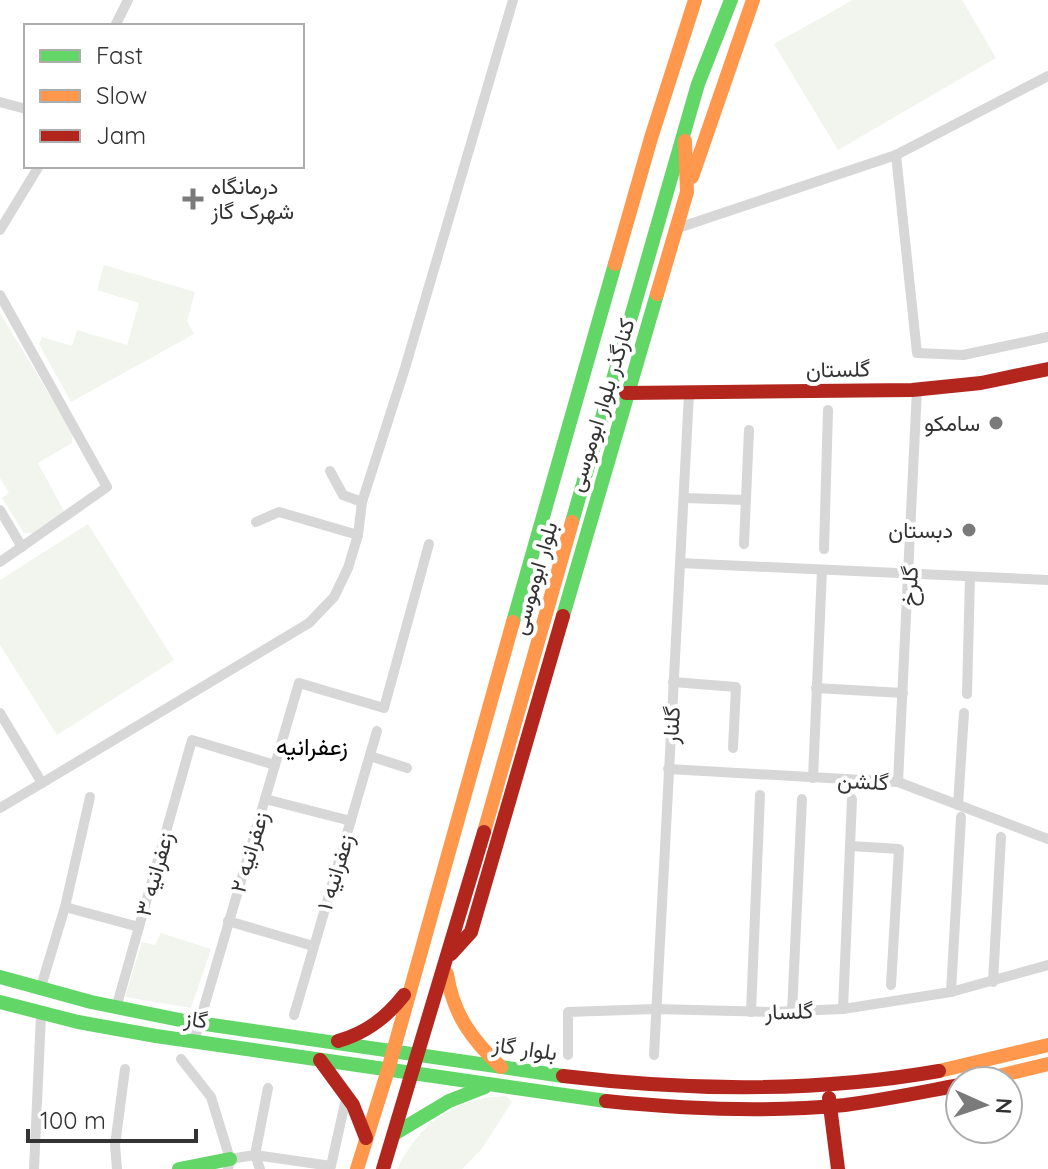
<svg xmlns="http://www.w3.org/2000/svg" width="1048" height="1169" viewBox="0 0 1048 1169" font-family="Quicksand,Vazirmatn,sans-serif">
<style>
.green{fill:#f1f5ed}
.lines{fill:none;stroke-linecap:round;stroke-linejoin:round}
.street{stroke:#d7d7d7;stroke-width:10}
.fast{stroke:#63d668;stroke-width:14}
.slow{stroke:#ff974d;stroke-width:14}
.jam{stroke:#b3261e;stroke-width:14}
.poi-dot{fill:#7a7a7a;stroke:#fff;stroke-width:3}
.labels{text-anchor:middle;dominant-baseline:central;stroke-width:8;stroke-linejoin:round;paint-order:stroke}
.poi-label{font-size:22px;fill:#333;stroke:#fff;text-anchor:end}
.street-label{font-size:22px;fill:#333;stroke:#fff}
.neighbourhood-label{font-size:24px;fill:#000;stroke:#fff}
</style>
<rect width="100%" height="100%" fill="#fff"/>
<!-- green -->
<g class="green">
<polygon points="853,0 962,0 996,58 838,150 774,44"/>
<polygon points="104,265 195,292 187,321 194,334 71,402 39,344 42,337 72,346 77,330 127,345 139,303 97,290"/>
<polygon points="0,313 73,434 72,443 38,463 64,511 32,533 24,533 2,498 9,493 0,478"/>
<polygon points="88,524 174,660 57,735 0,645 0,580"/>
<polygon points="161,933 211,949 191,1008 125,997 142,942 155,945"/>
<path d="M506,1096l6,6 -31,48 -19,19h-65c23,-46 57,-71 109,-73z"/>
</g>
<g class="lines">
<!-- street -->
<g class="street">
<polyline points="115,26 128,0"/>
<polyline points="0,102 26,109"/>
<polyline points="896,155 1048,76"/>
<polyline points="675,229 896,155 917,353 963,355 1048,337"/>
<polyline points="0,230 39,166"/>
<polyline points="0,295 107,487 0,562"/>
<polyline points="330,471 343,495 362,502"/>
<polyline points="684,498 746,500"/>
<polyline points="0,510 22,547"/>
<polyline points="256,522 279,512 358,535"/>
<polyline points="744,544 749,430"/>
<polyline points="824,549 828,410"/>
<polyline points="680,563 1048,580"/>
<polyline points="673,682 736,687 733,748"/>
<polyline points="816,688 903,693"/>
<polyline points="967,694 970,577"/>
<polyline points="0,713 42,783 0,808"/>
<polyline points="370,756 407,768"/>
<polyline points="668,769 898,782 1048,839"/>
<polyline points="813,778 822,570"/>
<polyline points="898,782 917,389"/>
<polyline points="42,783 309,623 334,597 348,568 358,535 362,502 405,368 513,0"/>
<polyline points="265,799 351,821"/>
<polyline points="958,805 964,713"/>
<polyline points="851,846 899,849 891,985"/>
<polyline points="65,907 139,927"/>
<polyline points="228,921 313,946"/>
<polyline points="993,982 1001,837"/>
<polyline points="40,990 65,907 90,797"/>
<polyline points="951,992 961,817"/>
<polyline points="116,1008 192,740 275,765"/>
<polyline points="843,1009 852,799"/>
<polyline points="751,1012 760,795"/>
<polyline points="792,1012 802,799"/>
<polyline points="294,1015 377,731"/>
<polyline points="194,1041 299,683 384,708 429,544"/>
<polyline points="568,1055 568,1012 655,1009 772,1012 843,1009 951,992 1048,965"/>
<polyline points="654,1055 689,394"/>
<polyline points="181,1059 211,1097 230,1159 228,1169"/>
<polyline points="230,1159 255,1155 331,1166 345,1103"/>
<polyline points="34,1169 41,1015"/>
<polyline points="117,1169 115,1145 125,1069"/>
<polyline points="260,1169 255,1155 268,1088"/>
</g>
<!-- fast -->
<g class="fast">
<polyline points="572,522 698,84 731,0"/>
<polyline points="563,616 657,294"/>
<polyline points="513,622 615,264"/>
<polyline points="0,977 91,1002 185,1021 563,1076"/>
<polyline points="0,1002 78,1022 156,1036 606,1101"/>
<polyline points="394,1134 449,1101 485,1087"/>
<polyline points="179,1169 230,1159"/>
</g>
<!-- slow -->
<g class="slow">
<polyline points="692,177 753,0"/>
<polyline points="615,264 651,138 695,0"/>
<polyline points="657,294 687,192 685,141"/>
<polyline points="484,832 572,522"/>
<path d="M447,974c6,40 25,66 54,93"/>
<polyline points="939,1071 1048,1045"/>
<polyline points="978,1081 1048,1064"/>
<polyline points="357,1169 388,1070 513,622"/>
</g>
<!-- jam -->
<g class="jam">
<polyline points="626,393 912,390 981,383 1048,369"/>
<polyline points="451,954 471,932 563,616"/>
<path d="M338,1041c28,-8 48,-23 66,-46"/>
<polyline points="320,1060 353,1105 366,1138"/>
<path d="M563,1076c126,15 251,17 376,-5"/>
<polyline points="829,1098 838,1169"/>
<path d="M606,1101c79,8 160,12 239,4 39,-5 77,-13 115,-20"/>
<polyline points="383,1169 484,832"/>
</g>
</g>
<!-- markers -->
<g class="poi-dot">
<path d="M189 187h8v8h8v8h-8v8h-8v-8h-8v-8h8z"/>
<circle cx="996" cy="423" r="8"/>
<circle cx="969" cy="530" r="8"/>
</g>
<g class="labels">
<!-- poi labels -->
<g class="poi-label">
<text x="211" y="186" text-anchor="start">درمانگاه<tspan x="211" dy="25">شهرک گاز</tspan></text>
<text x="980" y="423">سامکو</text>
<text x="953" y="530">دبستان</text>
</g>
<!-- street labels -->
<g class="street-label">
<text transform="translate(838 369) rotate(-1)">گلستان</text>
<text transform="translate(601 405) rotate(-73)">کنارگذر بلوار ابوموسی</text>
<text transform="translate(534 578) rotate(-74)">بلوار ابوموسی</text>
<text transform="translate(909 586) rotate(-87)">گلرخ</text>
<text transform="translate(671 725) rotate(-87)">گلنار</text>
<text transform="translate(863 781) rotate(3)">گلشن</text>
<text transform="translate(249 852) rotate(-73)">زعفرانیه ۲</text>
<text transform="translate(335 872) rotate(-73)">زعفرانیه ۱</text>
<text transform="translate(154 874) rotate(-74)">زعفرانیه ۳</text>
<text transform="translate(789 1011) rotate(-2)">گلسار</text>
<text transform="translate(196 1019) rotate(8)">گاز</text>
<text transform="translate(525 1048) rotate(8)">بلوار گاز</text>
</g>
<!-- neighbourhood labels -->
<g class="neighbourhood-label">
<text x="312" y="746">زعفرانیه</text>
</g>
</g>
<!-- legend -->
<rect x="24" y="24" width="280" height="144" fill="#ffffff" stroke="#adadad" stroke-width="2"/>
<rect x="40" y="50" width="40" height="12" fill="#63d668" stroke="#adadad" stroke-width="2"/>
<text x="96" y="64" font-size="24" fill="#333333">Fast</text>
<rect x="40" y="90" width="40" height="12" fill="#ff974d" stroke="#adadad" stroke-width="2"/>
<text x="96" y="104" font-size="24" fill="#333333">Slow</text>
<rect x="40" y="130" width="40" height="12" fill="#b3261e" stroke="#adadad" stroke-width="2"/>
<text x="96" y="144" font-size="24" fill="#333333">Jam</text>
<!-- north arrow -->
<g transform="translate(984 1105) rotate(93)"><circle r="38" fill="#ffffff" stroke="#adadad" stroke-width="2"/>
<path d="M0-6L14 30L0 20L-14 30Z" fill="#7a7a7a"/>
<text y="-12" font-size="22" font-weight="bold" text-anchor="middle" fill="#333333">N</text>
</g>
<!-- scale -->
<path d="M28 1129v12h168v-12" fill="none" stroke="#333333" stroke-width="4"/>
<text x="40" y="1129" font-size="24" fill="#333333" stroke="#ffffff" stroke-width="6" paint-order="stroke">100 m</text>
</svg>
